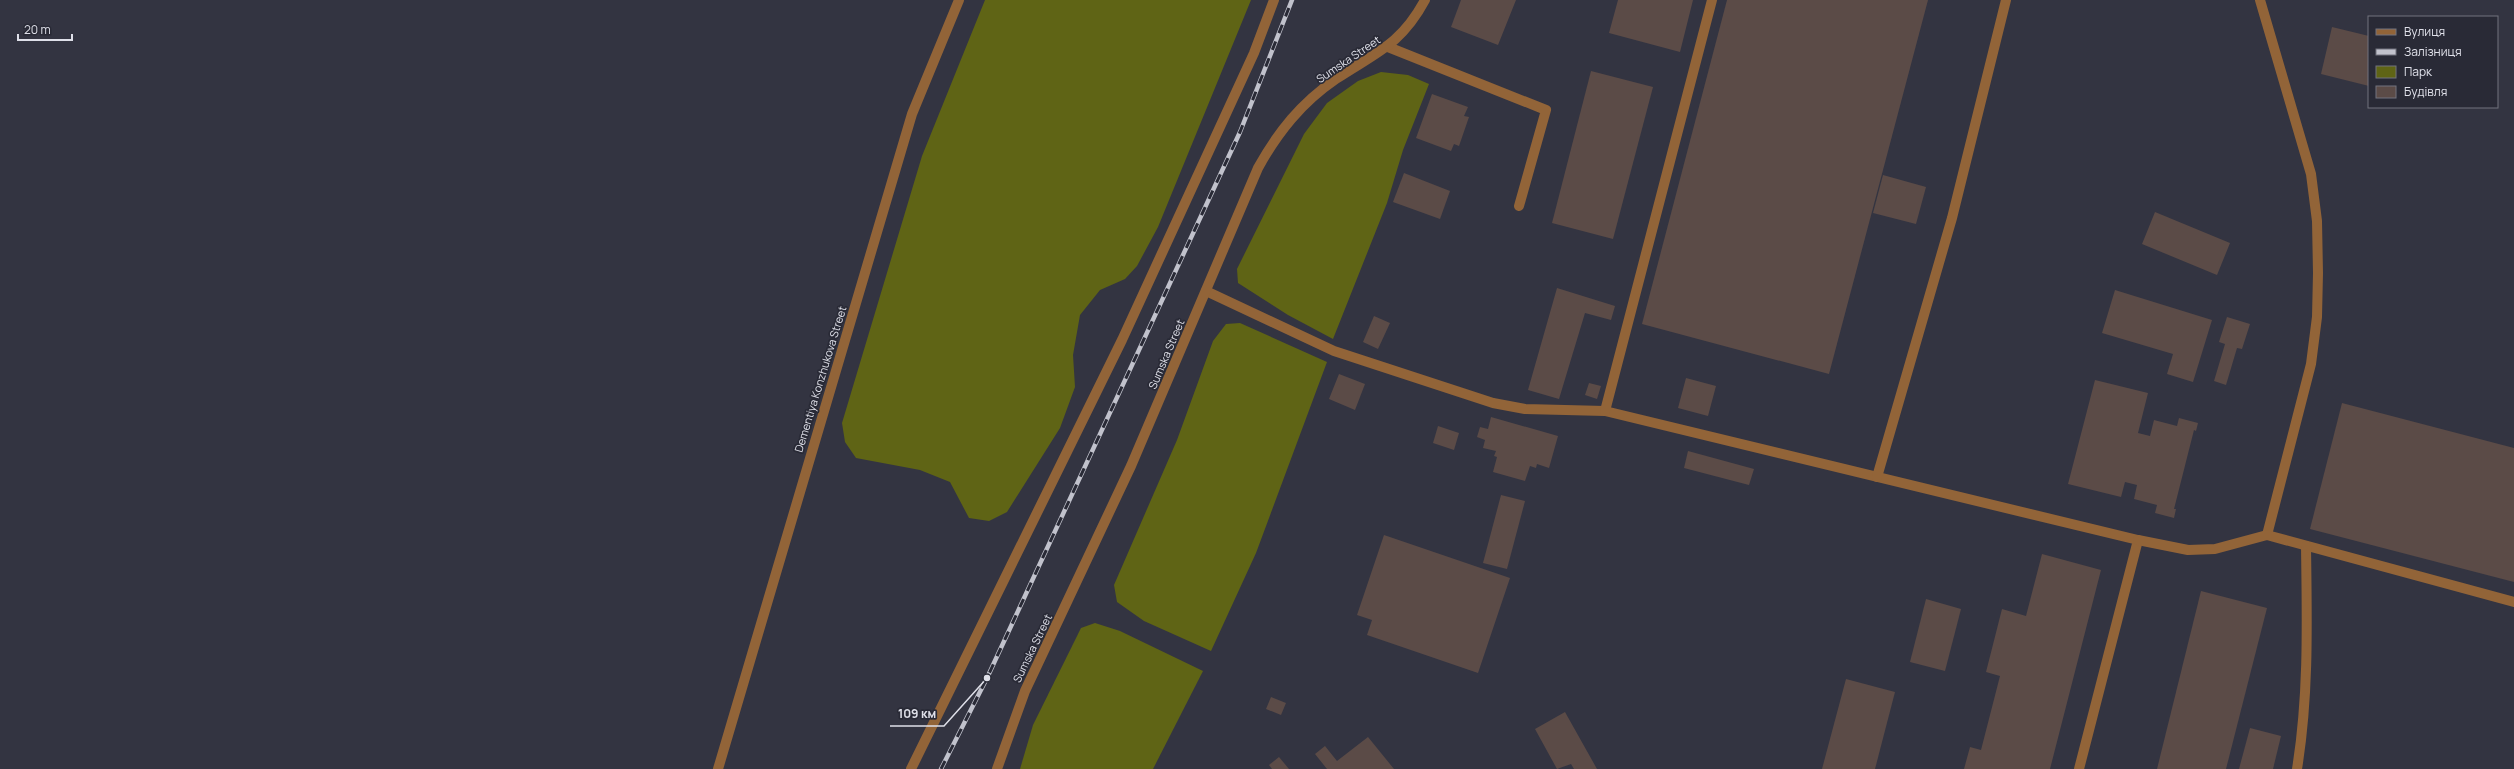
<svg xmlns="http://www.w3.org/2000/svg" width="2514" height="769" viewBox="0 0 2514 769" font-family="Manrope,sans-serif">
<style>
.green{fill:#5f6415}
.building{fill:#5b4b47}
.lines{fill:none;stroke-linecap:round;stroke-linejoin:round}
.service{stroke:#926438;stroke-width:10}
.minor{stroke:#926438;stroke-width:10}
.rail-casing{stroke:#c1c2cc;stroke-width:4.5}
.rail{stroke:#292a36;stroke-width:3;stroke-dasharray:9;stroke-linecap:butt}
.labels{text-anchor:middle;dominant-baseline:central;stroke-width:3.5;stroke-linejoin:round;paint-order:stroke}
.street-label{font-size:11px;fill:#dfe0e9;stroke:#292a36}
.leader{fill:none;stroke:#dfe0e9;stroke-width:1.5}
.callout-dot{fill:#dfe0e9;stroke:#292a36;stroke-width:1.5}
.callout-label{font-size:12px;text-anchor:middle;font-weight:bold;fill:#dfe0e9;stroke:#292a36;stroke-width:3.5;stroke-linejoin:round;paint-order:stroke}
</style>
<rect width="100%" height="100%" fill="#333441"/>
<!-- green -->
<g class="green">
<polygon points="985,0 1251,0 1158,227 1137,266 1125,279 1100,290 1080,315 1073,355 1075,387 1060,428 1007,512 989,521 969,518 950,482 920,470 856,458 845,442 842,423 922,156"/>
<polygon points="1381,72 1408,75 1429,84 1403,150 1387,203 1333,339 1288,315 1238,283 1237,269 1304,134 1327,103 1358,81"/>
<polygon points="1240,323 1327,362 1256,553 1211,651 1144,621 1117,602 1114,585 1177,440 1213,341 1226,324"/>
<polygon points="1095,623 1120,631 1203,671 1153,769 1020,769 1033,725 1081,628"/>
</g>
<!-- building -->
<g class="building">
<polygon points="1461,0 1516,0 1498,45 1451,27"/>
<polygon points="1618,0 1693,0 1680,52 1609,33"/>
<polygon points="1727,0 1928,0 1829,374 1642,324"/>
<polygon points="2332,27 2369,36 2369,86 2321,74"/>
<polygon points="1591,71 1653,87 1613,239 1552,223"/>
<polygon points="1432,94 1468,107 1464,116 1469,117 1459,146 1454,144 1451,151 1416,138"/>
<polygon points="1404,173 1450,191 1440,219 1393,202"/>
<polygon points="1883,175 1926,187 1916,224 1873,213"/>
<polygon points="2155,212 2230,243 2217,275 2142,244"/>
<polygon points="1557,288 1615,306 1611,320 1585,313 1559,399 1528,390"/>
<polygon points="2115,290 2212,320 2193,382 2167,374 2173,354 2102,333"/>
<polygon points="1374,316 1390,323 1378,349 1363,342"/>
<polygon points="2227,317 2250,324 2242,349 2237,348 2226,385 2214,381 2225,344 2219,342"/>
<polygon points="1339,374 1365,384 1355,410 1329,399"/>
<polygon points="1686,378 1716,386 1708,416 1678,408"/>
<polygon points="2095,380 2148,393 2138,433 2150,436 2154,420 2177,426 2179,418 2198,423 2196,431 2194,430 2174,509 2176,509 2174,518 2155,513 2157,505 2134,499 2137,485 2125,482 2121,497 2068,484"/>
<polygon points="1589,383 1601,386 1597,399 1585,395"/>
<polygon points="2342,403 2514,448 2514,582 2310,529"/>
<polygon points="1491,417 1558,436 1549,468 1537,464 1536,468 1530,466 1525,481 1493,472 1497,457 1494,456 1496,451 1483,448 1485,440 1477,437 1480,427 1488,429"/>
<polygon points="1438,426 1459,433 1454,450 1433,443"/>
<polygon points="1688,451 1754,469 1749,485 1684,468"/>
<polygon points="1501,495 1525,501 1507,569 1483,563"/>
<polygon points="1384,535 1510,578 1478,673 1367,635 1372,620 1357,615"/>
<polygon points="2042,554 2101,570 2050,769 1964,769 1970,747 1981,750 2000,676 1986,672 2002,609 2026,616"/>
<polygon points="2201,591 2267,608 2226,769 2157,769"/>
<polygon points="1926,599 1961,609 1945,671 1910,662"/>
<polygon points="1846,679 1895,692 1875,769 1822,769"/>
<polygon points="1271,697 1286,703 1281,715 1266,709"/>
<polygon points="1565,712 1597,769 1574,769 1571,764 1557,769 1535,729"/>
<polygon points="2250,728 2281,736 2273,769 2239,769"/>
<polygon points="1368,737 1394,769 1327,769 1315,754 1325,746 1337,761"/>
<polygon points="1279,757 1289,769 1272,769 1269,765"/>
</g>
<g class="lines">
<!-- service -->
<g class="service">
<polyline points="2260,0 2311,174 2317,221 2318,273 2317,317 2311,364 2267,535"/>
<polyline points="1388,47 1546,110 1519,206"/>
<polyline points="1206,291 1334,351 1493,403 1525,409 1605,411 2138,540 2079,769"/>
<polyline points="1605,411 1712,0"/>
<polyline points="1877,477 1952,218 2006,0"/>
<polyline points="2138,540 2188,550 2215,549 2267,535 2514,602"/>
<path d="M2297,769c12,-74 10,-149 9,-223"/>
</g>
<!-- minor -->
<g class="minor">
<polyline points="718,769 912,114 959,0"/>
<polyline points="911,769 1122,340 1254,53 1274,0"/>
<path d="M997,769l28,-78 106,-225 127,-298c20,-36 43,-65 78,-89 39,-26 65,-34 89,-79"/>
</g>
<defs>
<polyline id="rail" points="941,769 987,678 1240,132 1292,0"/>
</defs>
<!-- rail casing -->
<use href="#rail" class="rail-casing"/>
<!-- rail -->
<use href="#rail" class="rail"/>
</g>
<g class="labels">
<!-- street labels -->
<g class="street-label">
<text transform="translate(1348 59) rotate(-34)">Sumska Street</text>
<text transform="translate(1166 354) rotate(-67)">Sumska Street</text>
<text transform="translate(820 379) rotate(-73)">Dementiya Konzhukova Street</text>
<text transform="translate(1032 648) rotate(-64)">Sumska Street</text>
</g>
</g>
<!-- callouts -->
<path class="leader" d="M987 678L944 726H890"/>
<circle class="callout-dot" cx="987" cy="678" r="4"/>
<g class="callout-label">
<text x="917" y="718">109 км</text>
</g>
<!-- legend -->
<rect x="2368" y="16" width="130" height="92" fill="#292a36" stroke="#72737e"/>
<rect x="2376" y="29" width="20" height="6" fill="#926438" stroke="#72737e"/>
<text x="2404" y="36" font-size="12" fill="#dfe0e9">Вулиця</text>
<rect x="2376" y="49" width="20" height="6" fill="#c1c2cc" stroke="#72737e"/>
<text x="2404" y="56" font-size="12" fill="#dfe0e9">Залізниця</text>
<rect x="2376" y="66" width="20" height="12" fill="#5f6415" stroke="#72737e"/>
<text x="2404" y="76" font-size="12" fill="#dfe0e9">Парк</text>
<rect x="2376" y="86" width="20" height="12" fill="#5b4b47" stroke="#72737e"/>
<text x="2404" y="96" font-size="12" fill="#dfe0e9">Будівля</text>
<!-- scale -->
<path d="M18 34v6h54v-6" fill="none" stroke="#dfe0e9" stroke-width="2"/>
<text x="24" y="34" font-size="12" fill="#dfe0e9" stroke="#292a36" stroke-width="3" paint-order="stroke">20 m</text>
</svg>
